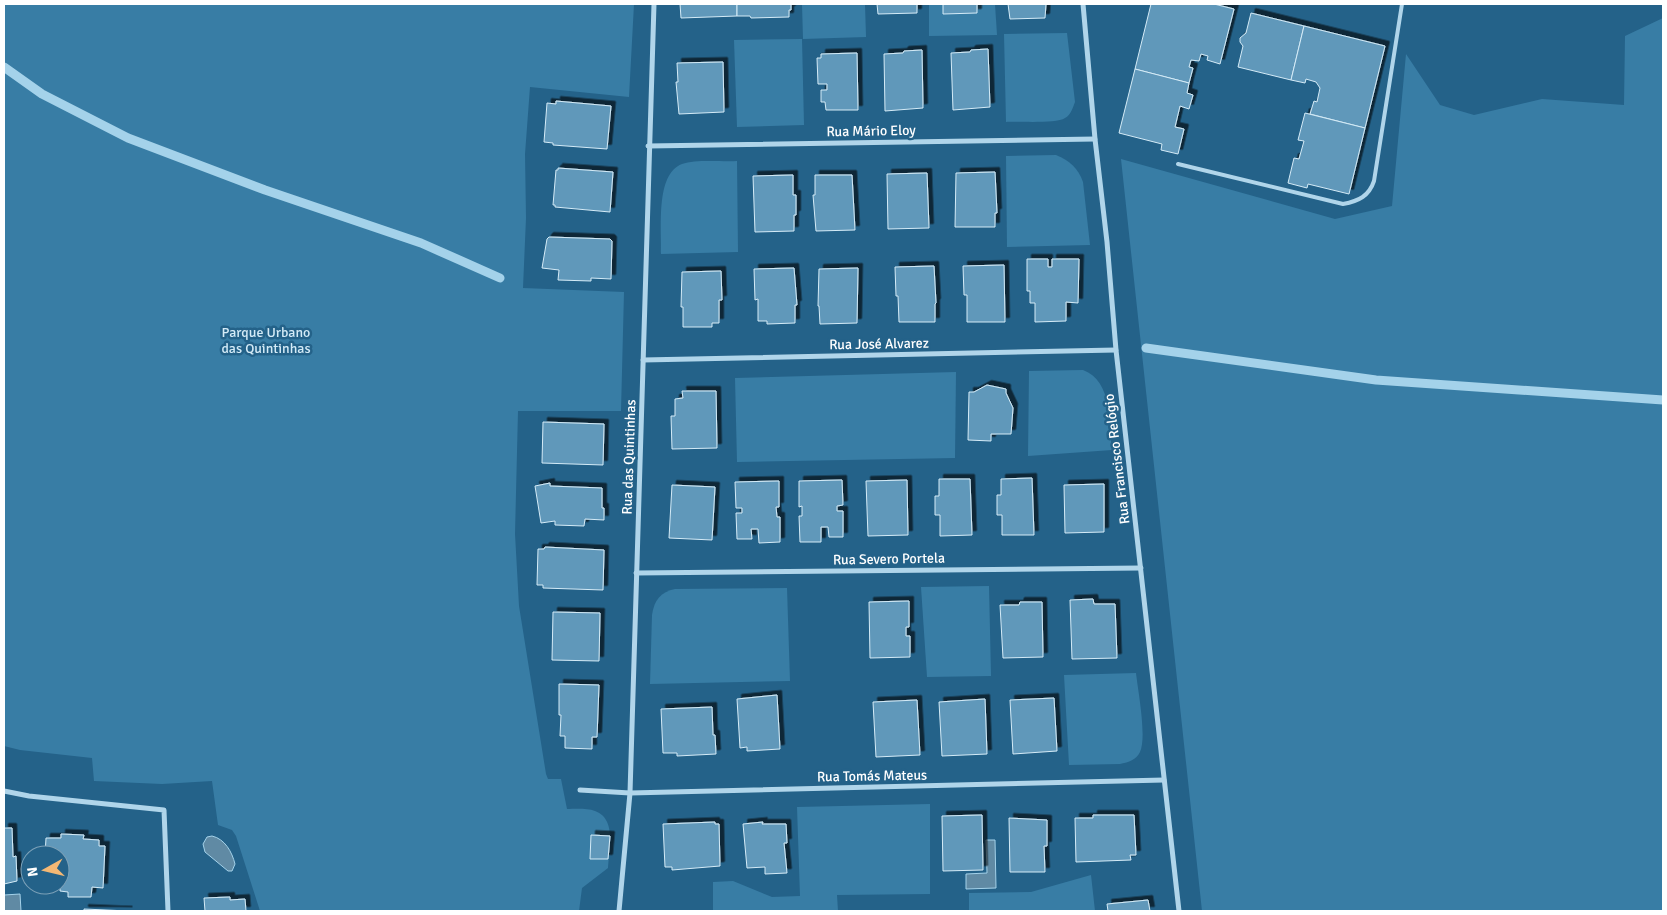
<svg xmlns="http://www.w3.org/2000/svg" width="1667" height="915" viewBox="0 0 1667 915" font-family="Signika,sans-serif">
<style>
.green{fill:#387da5}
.water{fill:#608aa4;stroke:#a4d2ea}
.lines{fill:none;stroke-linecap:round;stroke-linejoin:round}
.stream{stroke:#a4d2ea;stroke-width:9}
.building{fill:#6198ba;stroke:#d4ebf7;filter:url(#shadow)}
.lane{stroke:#b0d5ea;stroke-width:4}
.street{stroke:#b0d5ea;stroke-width:5}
.labels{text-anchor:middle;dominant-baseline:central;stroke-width:5;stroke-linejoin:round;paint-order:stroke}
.street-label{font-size:14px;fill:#fff;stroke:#246289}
.park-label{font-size:14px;fill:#d4ebf7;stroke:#246289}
</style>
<defs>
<filter id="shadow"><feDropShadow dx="4.5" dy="-4.5" stdDeviation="0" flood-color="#0009"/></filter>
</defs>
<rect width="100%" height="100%" fill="#246289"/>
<!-- green -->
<g class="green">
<path d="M4,4h630l-5,93 -99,-10 -5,67 1,64 -3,70 101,4 -3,119h-103l-3,123 4,72 27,168 2,5h13l6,30c8,0 20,-1 28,2 22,8 14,39 13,57l-26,20 -3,23h-319l-24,-75 -4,-6 -14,-5 -6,-44 -50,3 -68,-3 -2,-23 -72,-8 -16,-4z"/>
<polygon points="802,4 865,4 866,37 803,39"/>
<polygon points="929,4 995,4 997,35 929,36"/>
<polygon points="1663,18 1663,911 1202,911 1121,159 1335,219 1392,206 1406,54 1440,105 1474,115 1542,99 1624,105 1625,36"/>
<path d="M1067,33l8,69c-2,5 -4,13 -10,16 -9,6 -46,3 -59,4l-2,-88z"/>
<polygon points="802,39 804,125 737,127 734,40"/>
<path d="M1056,155c14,6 22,13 27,27l7,63 -83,2 -1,-91z"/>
<path d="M737,161l1,91 -77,2c1,-25 -6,-80 21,-90 14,-5 40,-2 55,-3z"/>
<path d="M1083,370c30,11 26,54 29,80l-84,6 1,-85z"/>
<polygon points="956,372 955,458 737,462 735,378"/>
<polygon points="989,586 991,676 927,677 921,587"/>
<path d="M787,588l3,93 -140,3 2,-69c2,-15 9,-23 23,-26z"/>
<path d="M1136,673c2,18 11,64 4,79 -4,8 -11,10 -20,12l-51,1 -5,-90z"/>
<polygon points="930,804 930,894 837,895 838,911 713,911 713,882 733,881 772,897 800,896 797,807"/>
<polygon points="1091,875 1095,911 969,911 969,893 1031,892"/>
</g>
<!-- water -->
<g class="water">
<path d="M212,836c13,3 20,16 23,28l-3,7h-4l-23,-19 -2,-8 4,-7z"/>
<polygon points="986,840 995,840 996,888 966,889 966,874 987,873"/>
<polygon points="20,894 21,911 4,911 4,895"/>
</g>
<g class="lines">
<!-- stream -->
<g class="stream">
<polyline points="4,67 42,94 128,138 265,190 421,243 500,278"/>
<polyline points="1146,348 1376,380 1663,400"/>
</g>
</g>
<!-- building -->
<g class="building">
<polygon points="680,4 737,4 737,16 681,18"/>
<polygon points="737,4 791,4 791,10 789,10 789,17 751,18 750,16 737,16"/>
<polygon points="877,4 917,4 917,13 878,14"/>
<polygon points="943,4 977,4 977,13 943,14"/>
<polygon points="1008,4 1046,4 1045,18 1010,19"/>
<polygon points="1151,4 1214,4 1234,9 1220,64 1207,60 1208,56 1201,54 1199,61 1191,60 1189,67 1193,68 1189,83 1135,69"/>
<polygon points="1251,13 1304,26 1291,80 1238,67 1243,46 1240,42 1240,38 1246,33"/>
<polygon points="1304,26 1385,46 1365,128 1310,114 1314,101 1317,102 1320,88 1316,82 1306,79 1305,83 1291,80"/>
<polygon points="988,49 990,107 953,110 951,53 970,52 971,50"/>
<polygon points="922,50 923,108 885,111 884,54 903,53 904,51"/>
<polygon points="857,53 858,110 826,110 825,102 821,102 821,90 827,90 827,84 818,84 817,58 821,58 821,54"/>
<polygon points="723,62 724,112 679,114 676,82 678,82 677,63"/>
<polygon points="1135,69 1189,83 1187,93 1193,95 1189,109 1180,106 1175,127 1184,129 1178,154 1161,150 1162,144 1119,133"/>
<polygon points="556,101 611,106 607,149 553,145 553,143 544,142 547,103 556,104"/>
<polygon points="1305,113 1365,128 1349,194 1308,184 1307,188 1288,183 1294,158 1299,159 1304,141 1298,140"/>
<polygon points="558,168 613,172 610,212 555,207 555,205 553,205 556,170 558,170"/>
<polygon points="995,172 997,213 995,213 995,227 955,227 956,173"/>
<polygon points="927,173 929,228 888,229 887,174"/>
<polygon points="793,175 793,195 796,195 796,215 794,215 794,231 755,232 753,176"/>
<polygon points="815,175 852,175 855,230 816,231 813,195 815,195"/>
<polygon points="549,237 610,239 612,241 611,279 591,278 591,281 558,280 559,270 542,268 547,239"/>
<polygon points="1027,259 1048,259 1048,267 1052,267 1052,259 1079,259 1078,303 1066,302 1066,321 1035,322 1035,303 1030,303 1030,291 1027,291"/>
<polygon points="1004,265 1005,322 967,322 967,295 964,295 963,266"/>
<polygon points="934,266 936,303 935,304 935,322 899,322 898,296 896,296 895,267"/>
<polygon points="794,268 797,305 795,305 795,323 767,324 767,321 758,321 758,299 755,300 754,269"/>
<polygon points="858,268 857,323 820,324 819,306 818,306 819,269"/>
<polygon points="721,271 722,300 719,300 719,323 712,323 712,327 683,327 683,307 681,307 682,272"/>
<polygon points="987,385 1006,389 1006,393 1013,408 1011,434 991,434 991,441 968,440 969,392 974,392"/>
<polygon points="682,391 716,391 717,448 672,449 671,416 675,416 675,399 683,398"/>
<polygon points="543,422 604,424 603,465 542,463"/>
<polygon points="1032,478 1034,535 1002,535 1002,515 997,515 997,495 1001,495 1001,479"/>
<polygon points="939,479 970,479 972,535 940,536 940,515 935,515 935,496 939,496"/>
<polygon points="842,480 843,505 837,506 837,511 843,511 843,537 829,537 828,527 821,527 821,542 800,542 799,516 802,516 802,506 799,507 799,481"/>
<polygon points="907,480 908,535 868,536 866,481"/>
<polygon points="779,481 779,507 776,507 777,517 780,517 780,542 759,543 758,529 751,529 752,539 737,539 736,513 742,513 742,508 736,508 735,482"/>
<polygon points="550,483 550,486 602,488 602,508 604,508 604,520 585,519 584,526 555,525 555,521 541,523 535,486"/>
<polygon points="1104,484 1104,532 1065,533 1064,485"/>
<polygon points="672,485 715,487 712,540 669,538"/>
<polygon points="545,547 604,550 603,590 543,588 543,585 537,585 538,549 544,549"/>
<polygon points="1093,599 1094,604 1115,604 1117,658 1072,659 1070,600"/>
<polygon points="909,601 909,627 906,627 906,636 910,636 910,657 870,658 869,602"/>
<polygon points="1020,602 1042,602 1043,657 1003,658 1000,605 1019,605"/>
<polygon points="553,612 600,613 599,661 552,660"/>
<polygon points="559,684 599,685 597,737 592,737 592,749 565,748 565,736 560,736 561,715 559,715"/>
<polygon points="777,695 780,749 747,751 747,747 740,748 737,699"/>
<polygon points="1054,698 1057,751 1013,754 1010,700"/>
<polygon points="985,699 987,754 942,756 939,702"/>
<polygon points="917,700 920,755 876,757 873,702"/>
<polygon points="712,707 713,735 715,735 716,754 677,756 677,753 663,753 661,709"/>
<polygon points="982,815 983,870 943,871 942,816"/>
<polygon points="1093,815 1134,815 1136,855 1130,855 1131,860 1076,862 1075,818 1093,818"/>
<polygon points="1009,818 1047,820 1047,846 1044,846 1045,872 1010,872"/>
<polygon points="715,822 715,824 719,824 720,866 672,870 672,867 665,867 663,824"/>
<polygon points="763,822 762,824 786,824 787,843 784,843 787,873 765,874 765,867 747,868 743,824"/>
<polygon points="4,828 12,828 13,857 16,856 17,881 4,884"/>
<polygon points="61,834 84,835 83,839 99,840 99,846 105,846 103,888 92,887 91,897 68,897 68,892 60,891 60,886 44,885 60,885 60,855 45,855 46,838 61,838"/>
<polygon points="591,835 610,836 608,859 590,859"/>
<polygon points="230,897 230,900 245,899 246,911 205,911 204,898"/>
<polygon points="1148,900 1150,911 1108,911 1107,904"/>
<polygon points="84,909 128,911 84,911"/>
</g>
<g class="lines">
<!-- lane -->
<path class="lane" d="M1178,164l165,40c16,-3 26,-8 31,-23l28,-177"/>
<!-- street -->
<g class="street">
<polyline points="1083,4 1095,139 1107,242 1116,350 1179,911"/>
<polyline points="648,146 1095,139"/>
<polyline points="643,360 1116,350"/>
<polyline points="636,573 1141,568"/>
<polyline points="580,790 630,793 1164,780"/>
<polyline points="4,791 29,796 164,810 168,911"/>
<polyline points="619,911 630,793 654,4"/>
</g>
</g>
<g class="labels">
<!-- street labels -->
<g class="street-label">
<text transform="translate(871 131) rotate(-1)">Rua Mário Eloy</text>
<text transform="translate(879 344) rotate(-1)">Rua José Alvarez</text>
<text transform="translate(629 457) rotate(-88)">Rua das Quintinhas</text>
<text transform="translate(1117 459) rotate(-97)">Rua Francisco Relógio</text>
<text transform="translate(889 559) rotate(-1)">Rua Severo Portela</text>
<text transform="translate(872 776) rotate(-1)">Rua Tomás Mateus</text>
</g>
<!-- park labels -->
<g class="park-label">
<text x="266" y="332">Parque Urbano<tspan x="266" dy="16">das Quintinhas</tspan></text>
</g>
</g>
<!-- border -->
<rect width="1667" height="915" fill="none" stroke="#ffffff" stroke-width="10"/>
<!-- north arrow -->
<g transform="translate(45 870) rotate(262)"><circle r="24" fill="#246289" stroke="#7ca1b8"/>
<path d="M0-4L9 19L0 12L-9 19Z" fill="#f4b874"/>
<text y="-8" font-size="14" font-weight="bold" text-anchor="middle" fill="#ffffff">N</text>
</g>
</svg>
